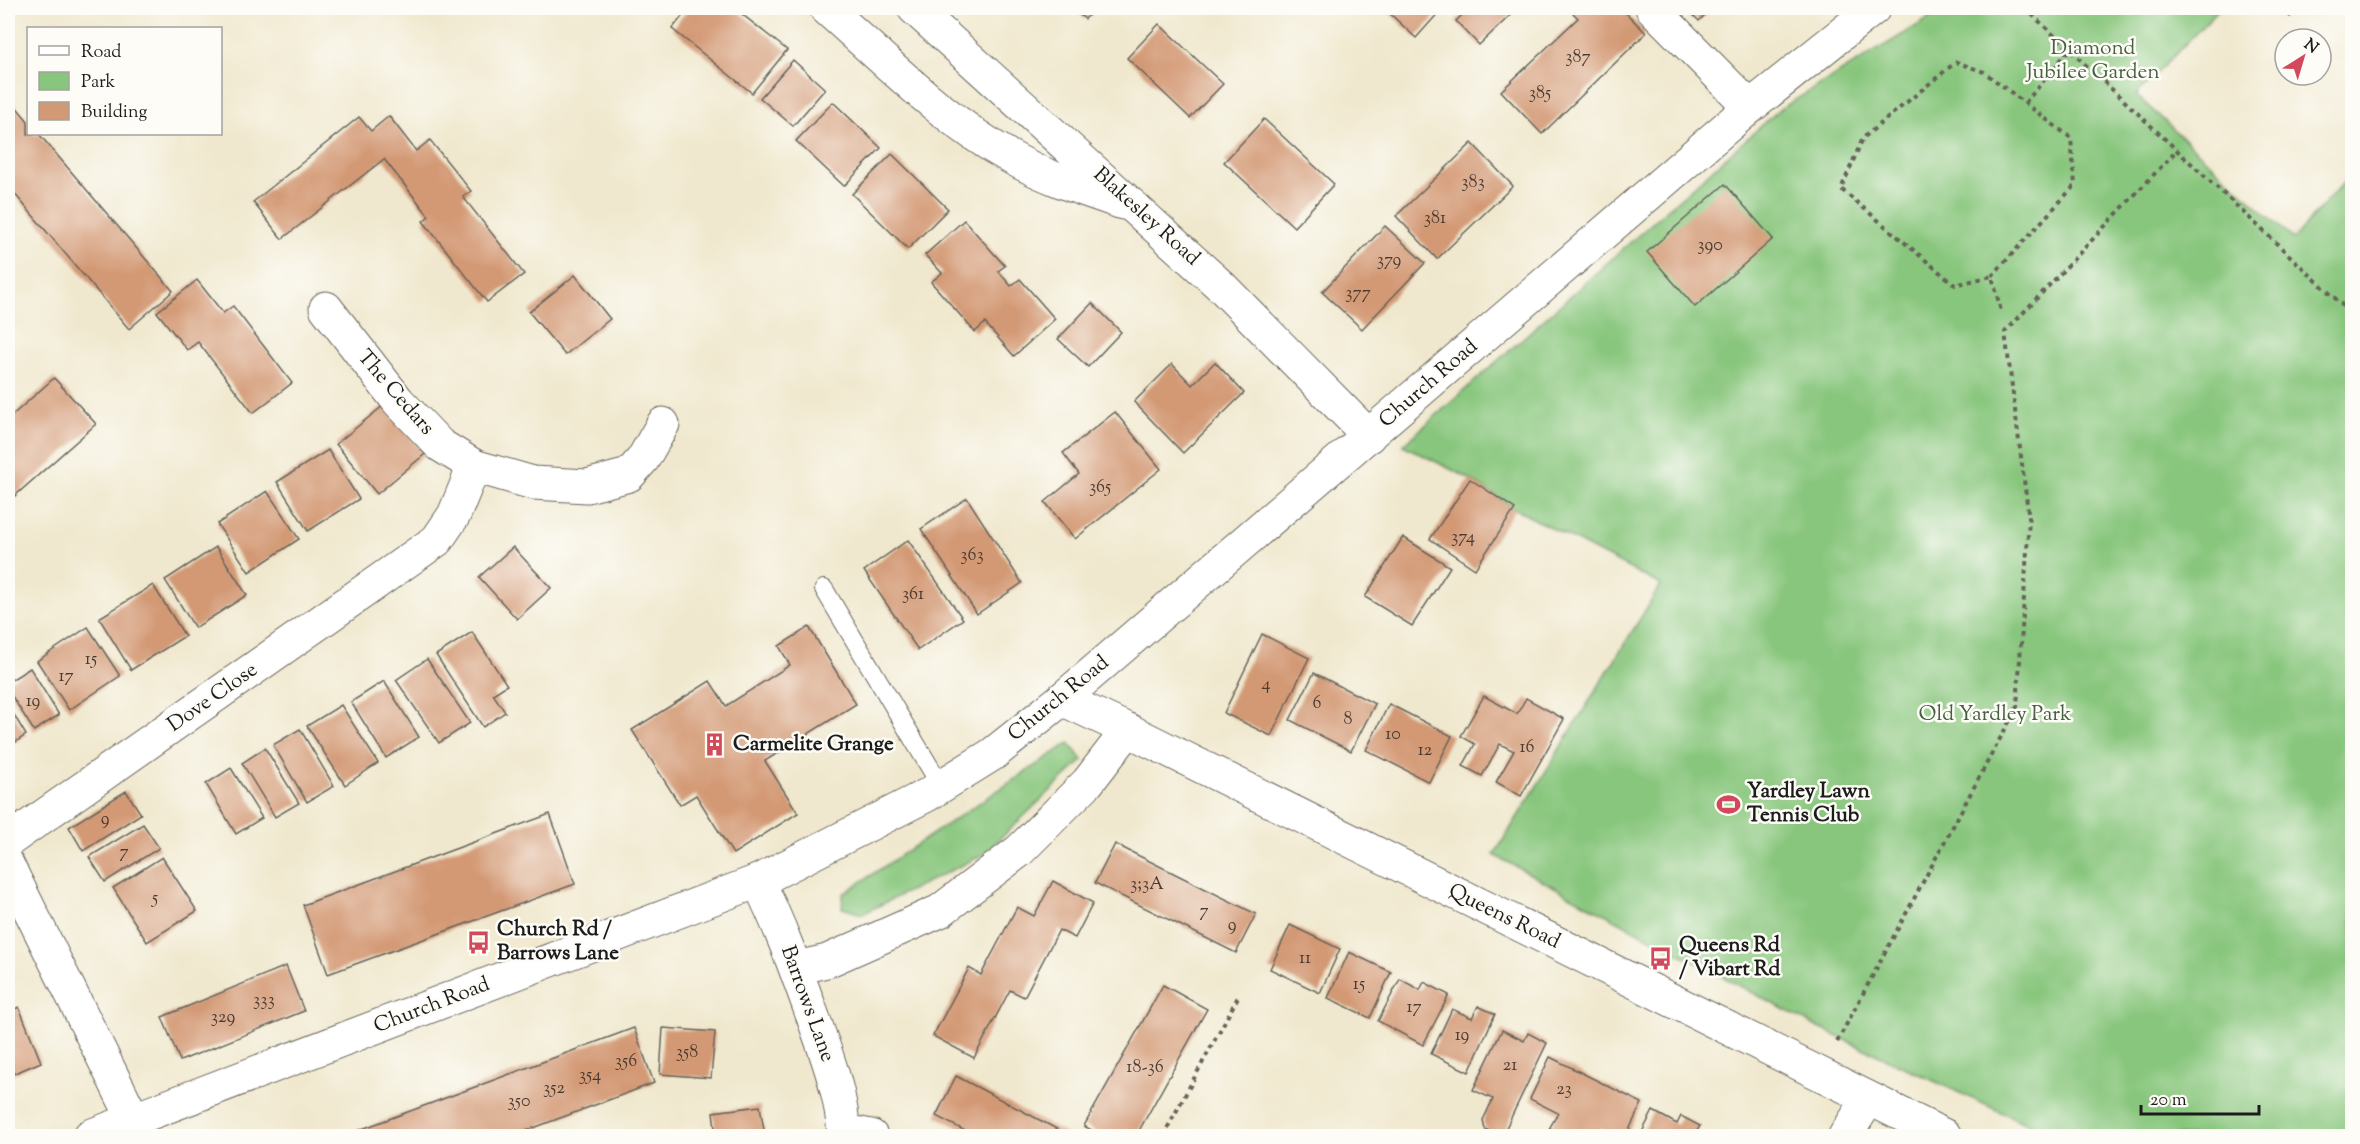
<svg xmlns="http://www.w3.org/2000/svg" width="2360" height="1144" viewBox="0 0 2360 1144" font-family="'Sorts Mill Goudy',serif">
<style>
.green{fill:#88c67d;stroke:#52714c;stroke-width:1.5}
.building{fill:#d39974}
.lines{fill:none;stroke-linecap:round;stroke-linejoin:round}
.service-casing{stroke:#66635a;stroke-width:20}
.minor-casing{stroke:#66635a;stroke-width:35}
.tertiary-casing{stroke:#66635a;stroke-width:35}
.path{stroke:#66635a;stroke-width:4;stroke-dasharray:4.5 4.5;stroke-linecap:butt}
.service{stroke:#fff;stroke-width:18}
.minor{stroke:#fff;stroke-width:33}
.tertiary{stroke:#fff;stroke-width:33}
.labels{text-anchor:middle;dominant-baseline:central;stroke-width:5;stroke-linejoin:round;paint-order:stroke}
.number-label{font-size:18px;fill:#4a3b32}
.park-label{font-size:21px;fill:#476043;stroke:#fdfcf7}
.street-label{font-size:21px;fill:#1c1c1c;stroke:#fdfcf7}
.poi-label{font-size:21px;font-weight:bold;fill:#1c1c1c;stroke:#fdfcf7;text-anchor:start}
</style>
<rect width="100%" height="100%" fill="#fdfcf7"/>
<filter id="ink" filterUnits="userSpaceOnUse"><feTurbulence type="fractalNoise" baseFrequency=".0167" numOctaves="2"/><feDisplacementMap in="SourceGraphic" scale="12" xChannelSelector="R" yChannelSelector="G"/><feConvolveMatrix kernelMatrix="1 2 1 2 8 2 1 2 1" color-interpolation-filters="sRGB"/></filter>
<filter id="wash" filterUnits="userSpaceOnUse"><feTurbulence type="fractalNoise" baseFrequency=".008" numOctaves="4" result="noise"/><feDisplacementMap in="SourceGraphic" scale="24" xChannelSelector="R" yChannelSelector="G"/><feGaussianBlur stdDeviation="1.35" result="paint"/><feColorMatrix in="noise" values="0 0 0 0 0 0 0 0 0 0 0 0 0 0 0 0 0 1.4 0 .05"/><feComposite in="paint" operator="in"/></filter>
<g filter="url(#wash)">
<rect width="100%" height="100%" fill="#f0e8ce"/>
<!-- green -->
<g class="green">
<polygon points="1946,8 2220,8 2136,95 2293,239 2352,173 2352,1136 2053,1136 1815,1026 1494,855 1661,585 1515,509 1470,479 1403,445 1780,109"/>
<polygon points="1069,743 1083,760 983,855 862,914 842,908 843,894"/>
</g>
<g id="blocks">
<!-- building -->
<g class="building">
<polygon points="689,8 734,8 787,50 752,93 672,29"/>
<polygon points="1071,8 1096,8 1085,19"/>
<polygon points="1384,8 1438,8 1441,10 1416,38"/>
<polygon points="1469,8 1518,8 1479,45 1456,21"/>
<polygon points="1568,8 1621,8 1646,33 1542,134 1501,91 1578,18"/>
<polygon points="1686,8 1712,8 1699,21"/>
<polygon points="2279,8 2298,8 2290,17"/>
<polygon points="1159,24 1223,84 1190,118 1127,58"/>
<polygon points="793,60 825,89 793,126 760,98"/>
<polygon points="9,98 28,121 28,134 39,134 173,291 129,329 8,186"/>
<polygon points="833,102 881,148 844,186 796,141"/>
<polygon points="389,116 416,151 430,140 471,191 463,197 524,274 487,302 423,221 429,216 384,159 282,239 253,202 359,117 371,131"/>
<polygon points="1264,119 1334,184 1294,227 1224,162"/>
<polygon points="1472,143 1513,186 1437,259 1396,216"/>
<polygon points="892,154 948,209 908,249 852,194"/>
<polygon points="1725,184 1773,239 1695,307 1647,252"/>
<polygon points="964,220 1005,266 998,271 1011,286 1020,279 1055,319 1014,356 985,323 975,332 931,282 942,273 925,255"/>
<polygon points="1385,226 1425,263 1362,329 1322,292"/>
<polygon points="575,275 610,319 565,355 529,312"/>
<polygon points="197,280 223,313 233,306 292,383 253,413 198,342 187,350 157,312"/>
<polygon points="1092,303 1121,332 1088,367 1058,339"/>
<polygon points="1215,362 1244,393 1183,453 1134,402 1172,364 1192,385"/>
<polygon points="54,378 96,424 9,501 8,419"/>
<polygon points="384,405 425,454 377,494 336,444"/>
<polygon points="1115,412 1161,469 1075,539 1045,502 1079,474 1063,453"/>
<polygon points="328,450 359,499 308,531 277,482"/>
<polygon points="1470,479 1515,509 1475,569 1430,539"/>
<polygon points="267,491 299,539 249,572 217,524"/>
<polygon points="967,498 1022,583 977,614 921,529"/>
<polygon points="1403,537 1450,567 1412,626 1365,597"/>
<polygon points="908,540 963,619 918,650 864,571"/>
<polygon points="216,547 247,595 195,628 165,580"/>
<polygon points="513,547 551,588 517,619 479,577"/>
<polygon points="153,585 185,636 131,670 99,618"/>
<polygon points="88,627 120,676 69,710 37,661"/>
<polygon points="809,627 856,704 765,761 798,813 733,854 696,795 680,805 632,730 710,681 726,706 790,665 779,646"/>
<polygon points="472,632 507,685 493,694 505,712 483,727 436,655"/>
<polygon points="1262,634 1309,658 1271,736 1224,713"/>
<polygon points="427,659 470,723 439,743 396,680"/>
<polygon points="30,668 59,715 34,731 8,690 8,682"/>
<polygon points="1314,673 1375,704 1351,751 1290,720"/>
<polygon points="384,681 419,737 386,758 351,702"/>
<polygon points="1484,696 1517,714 1526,698 1564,719 1521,796 1496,782 1514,751 1500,744 1482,776 1463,766 1475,744 1461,736"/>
<polygon points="1389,704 1452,736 1429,782 1366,750"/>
<polygon points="8,705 26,735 8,747"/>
<polygon points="341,705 378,763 345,785 307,726"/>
<polygon points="300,729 334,786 307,802 273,745"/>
<polygon points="265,748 299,803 275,817 242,763"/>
<polygon points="231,768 262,818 236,834 206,784"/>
<polygon points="126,791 141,814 83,851 69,827"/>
<polygon points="550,814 575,884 328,974 303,905"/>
<polygon points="143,824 159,848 105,882 89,857"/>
<polygon points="1115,844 1256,914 1236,953 1095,883"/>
<polygon points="162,857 197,911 147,942 113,888"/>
<polygon points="1053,881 1093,903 1075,938 1059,930 1024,997 1010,990 974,1058 933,1036 969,968 981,975 1017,907 1034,916"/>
<polygon points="1290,925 1340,949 1320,993 1270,969"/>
<polygon points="1349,952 1391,972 1370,1018 1328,998"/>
<polygon points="286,966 304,1011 180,1061 162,1017"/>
<polygon points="1400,979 1420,990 1424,982 1449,995 1423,1045 1378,1021"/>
<polygon points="1163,985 1207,1009 1136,1136 1102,1136 1084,1126"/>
<polygon points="1478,1006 1495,1014 1469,1072 1431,1054 1452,1009 1472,1018"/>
<polygon points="19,1007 41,1062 8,1076 8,1012"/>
<polygon points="634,1028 654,1083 512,1136 343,1136"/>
<polygon points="663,1028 715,1032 711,1078 660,1074"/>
<polygon points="1502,1030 1524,1041 1528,1033 1547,1043 1505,1130 1498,1135 1485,1129 1483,1120 1493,1099 1473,1090"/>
<polygon points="1550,1057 1642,1103 1626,1136 1616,1136 1599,1128 1595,1136 1564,1136 1549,1129 1558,1113 1530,1099"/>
<polygon points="956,1076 1070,1136 975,1136 936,1116"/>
<polygon points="760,1106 765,1136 716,1136 713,1112"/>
<polygon points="1653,1111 1677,1124 1681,1116 1700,1126 1694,1136 1640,1136"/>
</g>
</g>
</g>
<g filter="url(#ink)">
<use href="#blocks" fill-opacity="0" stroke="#66635a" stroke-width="1.5"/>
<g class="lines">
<defs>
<polyline id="service" points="824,589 941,786"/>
<g id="minor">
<path d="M826,8c59,52 116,111 186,150 35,20 73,32 111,45"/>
<polyline points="914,8 1222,287 1369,436"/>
<polyline points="1652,8 1750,107"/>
<polyline points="474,466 533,483 587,486 629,475 643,459 663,424"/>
<polyline points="1062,699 1750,107 1874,8"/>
<polyline points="8,841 437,540 454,515 474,466 440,445 398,401 326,308"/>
<polyline points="8,866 134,1120"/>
<polyline points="796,968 827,961 940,911 1019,851 1088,782 1128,730"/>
<polyline points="844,1131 871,1136"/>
<polyline points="1845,1136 1868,1100"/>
</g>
<g id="tertiary">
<path d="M758,881c22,44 38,89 55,136 14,39 29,78 31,119"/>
<polyline points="90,1136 758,881 927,795 993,754 1062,699 1128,730 1945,1136"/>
</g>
</defs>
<!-- service casing -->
<use href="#service" class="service-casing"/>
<!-- minor casing -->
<use href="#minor" class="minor-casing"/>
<!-- tertiary casing -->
<use href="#tertiary" class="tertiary-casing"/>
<!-- path -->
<g class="path">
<polyline points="2025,8 2352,314"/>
<polyline points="2025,103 2069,50"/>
<polyline points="1992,276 2075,185 2071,138 1984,72 1956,62 1863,138 1841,189 1955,285 1992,276 2001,311"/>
<polyline points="1837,1042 2017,707 2029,519 2005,332 2177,150"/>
<polyline points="1163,1136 1239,995"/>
</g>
<!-- service -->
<use href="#service" class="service"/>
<!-- minor -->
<use href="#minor" class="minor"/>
<!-- tertiary -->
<use href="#tertiary" class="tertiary"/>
</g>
</g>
<!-- icons -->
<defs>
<symbol id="building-bare" viewBox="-9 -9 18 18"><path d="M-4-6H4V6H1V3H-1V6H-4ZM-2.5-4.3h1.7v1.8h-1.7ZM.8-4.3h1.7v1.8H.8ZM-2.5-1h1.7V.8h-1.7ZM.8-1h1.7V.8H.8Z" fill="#d1495b" stroke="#fdfcf7" stroke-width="2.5" paint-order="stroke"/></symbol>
<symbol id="stadium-bare" viewBox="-9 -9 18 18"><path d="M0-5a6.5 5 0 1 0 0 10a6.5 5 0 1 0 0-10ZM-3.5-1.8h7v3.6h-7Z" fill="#d1495b" stroke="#fdfcf7" stroke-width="2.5" paint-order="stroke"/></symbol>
<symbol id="bus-bare" viewBox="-9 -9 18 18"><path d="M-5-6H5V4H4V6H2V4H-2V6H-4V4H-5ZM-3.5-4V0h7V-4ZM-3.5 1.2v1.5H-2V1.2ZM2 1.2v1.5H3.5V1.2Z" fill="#d1495b" stroke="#fdfcf7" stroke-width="2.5" paint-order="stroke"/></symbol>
</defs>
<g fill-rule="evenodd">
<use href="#building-bare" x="698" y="728" width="33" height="33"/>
<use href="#stadium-bare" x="1712" y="788" width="33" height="33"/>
<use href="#bus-bare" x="462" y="926" width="33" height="33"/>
<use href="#bus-bare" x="1644" y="942" width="33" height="33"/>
</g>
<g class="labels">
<!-- number labels -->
<g class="number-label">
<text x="1578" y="58">387</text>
<text x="1540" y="94">385</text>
<text x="1473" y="183">383</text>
<text x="1435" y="219">381</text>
<text x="1710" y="246">390</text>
<text x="1389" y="261">379</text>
<text x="1358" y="294">377</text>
<text x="1100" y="488">365</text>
<text x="1463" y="538">374</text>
<text x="972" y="556">363</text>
<text x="913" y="595">361</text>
<text x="91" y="660">15</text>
<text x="66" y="677">17</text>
<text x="1266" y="685">4</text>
<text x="33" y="702">19</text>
<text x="1317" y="704">6</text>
<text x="1348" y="720">8</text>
<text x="1393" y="735">10</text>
<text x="1527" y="748">16</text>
<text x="1425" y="751">12</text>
<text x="105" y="820">9</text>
<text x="124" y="853">7</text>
<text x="1147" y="885">3;3A</text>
<text x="155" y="899">5</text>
<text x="1204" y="912">7</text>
<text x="1232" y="926">9</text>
<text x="1305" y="959">11</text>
<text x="1359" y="985">15</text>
<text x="264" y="1001">333</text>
<text x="1414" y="1008">17</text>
<text x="223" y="1018">329</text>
<text x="1462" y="1036">19</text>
<text x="687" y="1053">358</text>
<text x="626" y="1062">356</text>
<text x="1510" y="1066">21</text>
<text x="1145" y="1068">18-36</text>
<text x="590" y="1076">354</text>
<text x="554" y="1089">352</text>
<text x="1564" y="1090">23</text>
<text x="519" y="1102">350</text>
</g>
<!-- park labels -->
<g class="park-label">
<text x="2093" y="49">Diamond<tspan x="2093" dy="24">Jubilee Garden</tspan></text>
<text x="1995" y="715">Old Yardley Park</text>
</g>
<!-- street labels -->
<g class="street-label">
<text transform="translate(1146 217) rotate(42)">Blakesley Road</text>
<text transform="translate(1429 384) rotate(-41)">Church Road</text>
<text transform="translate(395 393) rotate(49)">The Cedars</text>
<text transform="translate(213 698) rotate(-35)">Dove Close</text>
<text transform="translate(1059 699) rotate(-39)">Church Road</text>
<text transform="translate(1504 917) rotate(26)">Queens Road</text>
<text transform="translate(807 1004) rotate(70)">Barrows Lane</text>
<text transform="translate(432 1006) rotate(-21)">Church Road</text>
</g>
<!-- poi labels -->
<g class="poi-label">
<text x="733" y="745">Carmelite Grange</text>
<text x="1747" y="792">Yardley Lawn<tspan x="1747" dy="24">Tennis Club</tspan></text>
<text x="497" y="930">Church Rd /<tspan x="497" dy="24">Barrows Lane</tspan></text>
<text x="1679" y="946">Queens Rd<tspan x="1679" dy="24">/ Vibart Rd</tspan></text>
</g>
</g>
<!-- margin -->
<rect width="2360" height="1144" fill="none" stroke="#fdfcf7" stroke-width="30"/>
<!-- legend -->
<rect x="27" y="27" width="195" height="108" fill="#fdfcf7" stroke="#a3a29f" stroke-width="1.5"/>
<rect x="39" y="46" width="30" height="9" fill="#ffffff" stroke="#a3a29f" stroke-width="1.5"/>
<text x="81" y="57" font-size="18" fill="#1c1c1c">Road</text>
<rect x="39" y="72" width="30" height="18" fill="#88c67d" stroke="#a3a29f" stroke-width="1.5"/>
<text x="81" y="87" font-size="18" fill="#1c1c1c">Park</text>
<rect x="39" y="102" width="30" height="18" fill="#d39974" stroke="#a3a29f" stroke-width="1.5"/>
<text x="81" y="117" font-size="18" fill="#1c1c1c">Building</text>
<!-- north arrow -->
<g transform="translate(2303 57) rotate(37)"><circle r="28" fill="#fdfcf7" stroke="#a3a29f" stroke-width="1.5"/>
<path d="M0-4.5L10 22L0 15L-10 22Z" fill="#d1495b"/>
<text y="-9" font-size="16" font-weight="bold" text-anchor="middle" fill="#1c1c1c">N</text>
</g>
<!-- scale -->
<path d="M2141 1105v9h118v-9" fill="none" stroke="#1c1c1c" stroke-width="3"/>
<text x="2150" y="1105" font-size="18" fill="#1c1c1c" stroke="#fdfcf7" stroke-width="4.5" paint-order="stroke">20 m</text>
</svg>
